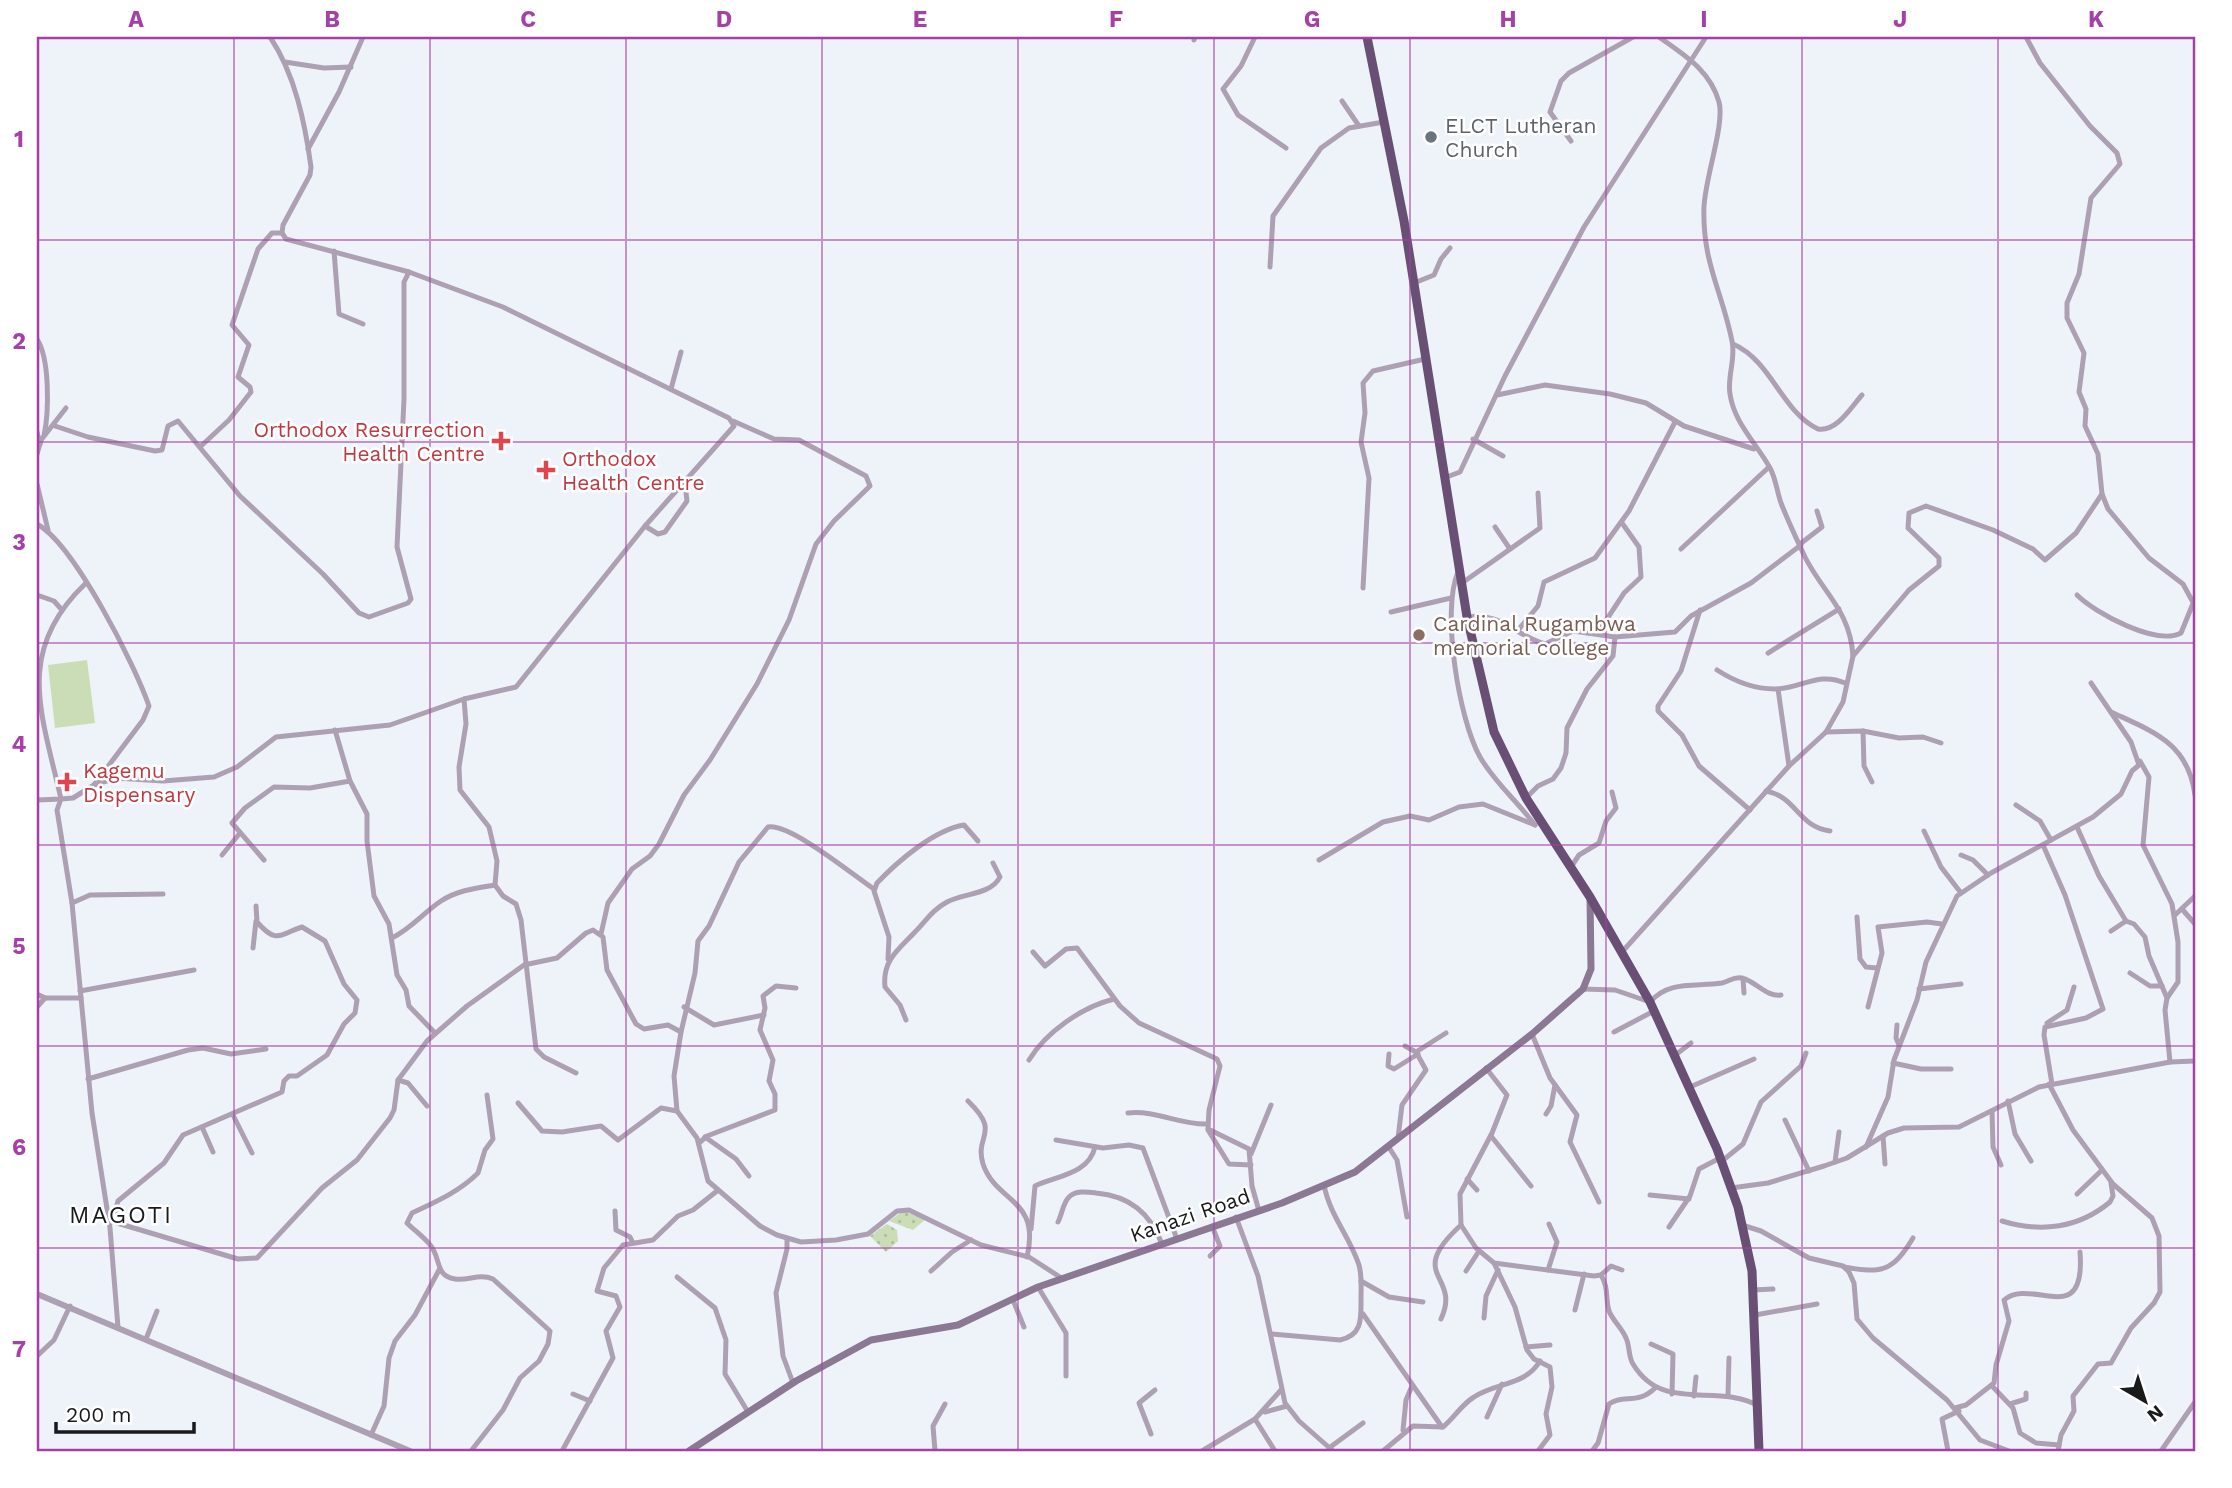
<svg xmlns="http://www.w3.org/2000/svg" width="2232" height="1488" viewBox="0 0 2232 1488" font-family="'Work Sans',sans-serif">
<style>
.grass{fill:url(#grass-dots)}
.park{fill:#cbddb6}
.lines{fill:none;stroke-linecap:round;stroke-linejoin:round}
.minor{stroke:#ada0b3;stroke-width:5}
.tertiary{stroke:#ada0b3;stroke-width:6}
.secondary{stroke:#8b7893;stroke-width:7}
.trunk{stroke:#684f73;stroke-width:9}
.grid{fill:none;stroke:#a440a6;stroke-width:2;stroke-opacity:0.55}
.worship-dot{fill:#6b7280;stroke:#fff;stroke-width:2.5}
.health-dot{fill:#e0444e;stroke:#fff;stroke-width:2.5}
.education-dot{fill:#8d6e63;stroke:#fff;stroke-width:2.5}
.labels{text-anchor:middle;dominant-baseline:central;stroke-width:5;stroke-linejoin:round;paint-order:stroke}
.worship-label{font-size:21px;fill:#5b616d;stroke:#fff;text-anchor:start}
.health-label{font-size:21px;fill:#be3a42;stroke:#fff;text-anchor:start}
.education-label{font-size:21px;fill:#785e54;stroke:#fff;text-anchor:start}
.street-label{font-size:21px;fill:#181a1c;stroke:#fff}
.quarter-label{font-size:24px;letter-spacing:2px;fill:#181a1c;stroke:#fff}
.neatline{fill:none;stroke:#a440a6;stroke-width:2.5}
.grid-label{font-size:23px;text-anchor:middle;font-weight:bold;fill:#a440a6}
</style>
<defs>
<pattern id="grass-dots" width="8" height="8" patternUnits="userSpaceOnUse" patternTransform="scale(1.75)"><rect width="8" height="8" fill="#cbddb6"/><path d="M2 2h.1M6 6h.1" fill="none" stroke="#aebd9c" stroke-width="1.8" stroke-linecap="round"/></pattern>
</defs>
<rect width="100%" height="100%" fill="#eef3f9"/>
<!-- grass -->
<g class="grass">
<polygon points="903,1211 926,1219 913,1230 889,1221"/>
<polygon points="887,1224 897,1230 898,1241 886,1252 870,1236"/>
</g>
<!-- park -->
<polygon class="park" points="87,660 95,723 55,728 48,665"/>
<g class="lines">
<!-- minor -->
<g class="minor">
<polyline points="1255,37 1241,66 1223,89 1238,115 1286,148"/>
<path d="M1659,37c25,18 51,33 60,65 6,22 -14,76 -15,105 -2,55 18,84 28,134 4,18 -5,35 -2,53 4,29 27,50 40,74 6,11 7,24 11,35 7,18 16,37 24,54 18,36 45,53 48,99"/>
<polyline points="2026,37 2040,63 2090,126 2117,153 2120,164 2091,198 2079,274 2067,303 2067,318 2084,353 2079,392 2086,409 2085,426 2098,454 2102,494 2108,509 2149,558 2183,584 2195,606"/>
<polyline points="1194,40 1195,37"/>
<polyline points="285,62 324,68 351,67"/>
<polyline points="1342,101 1359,126"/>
<polyline points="1571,141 1550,112 1561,81 1569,73 1633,37"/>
<polyline points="308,149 339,92 363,37"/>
<polyline points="334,251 339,314 363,324"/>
<polyline points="1270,267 1273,216 1321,148 1349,128 1384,122"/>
<polyline points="1414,283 1434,275 1441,259 1450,248"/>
<path d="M37,339c13,20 12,73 7,97"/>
<path d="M1733,344c39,17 48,67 85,85 19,3 33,-22 44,-34"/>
<polyline points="671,389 681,352"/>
<polyline points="1497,395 1545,385 1610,394 1646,403 1684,426 1754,449"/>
<polyline points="55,426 88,437 155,451 162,450 168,426 178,421 240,496 323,574 359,613 369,617 408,603 411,599 397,547 404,399 404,282 409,272"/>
<polyline points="37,432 40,444"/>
<polyline points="1473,439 1503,456"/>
<polyline points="200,447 229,420 251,392 250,387 238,377 249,345 232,325 258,249 272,233 282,233"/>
<polyline points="37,454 41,440 66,408"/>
<polyline points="1444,478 1460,472 1505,376 1584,227 1706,37"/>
<polyline points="37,484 48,530"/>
<path d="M37,524c37,20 98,141 112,182l-6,14 -49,65"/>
<polyline points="645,526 658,534 665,532 687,501 685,484"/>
<polyline points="1495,527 1510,549"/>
<polyline points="1800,544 1822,527 1817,511"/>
<polyline points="1681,549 1769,467"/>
<path d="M1458,572c-17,39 1,148 22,185 15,26 38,45 55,68"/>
<polyline points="1462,583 1540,528 1538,493"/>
<polyline points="1363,588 1369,478 1361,442 1365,413 1363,383 1373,371 1425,359"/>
<polyline points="37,595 54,601 62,610"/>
<path d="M2077,595c18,18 79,51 104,38l13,-32"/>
<polyline points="1700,610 1681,671 1658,706 1658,711 1682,735 1699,766 1750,810"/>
<polyline points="1391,612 1451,598"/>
<path d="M1467,617c33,-6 50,20 78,27l28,-13 42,6 60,-5 16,-16 60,-33 50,-38"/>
<polyline points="1519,629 1538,606 1544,582 1595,558 1629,511 1675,422"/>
<polyline points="1597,634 1624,593 1641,577 1639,547 1622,523"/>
<polyline points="1768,653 1839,609"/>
<path d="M1717,670c17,11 38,19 58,19 26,0 43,-18 70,-6"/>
<polyline points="1778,689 1789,766"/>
<polyline points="464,699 466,724 459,767 460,790 489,827 497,861 495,885 503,896 516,904 521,920 536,1049 544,1057 576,1073"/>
<path d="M2111,712c43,20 77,31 84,83"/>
<polyline points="335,730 350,781 367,814 367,841 374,896 389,924 397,975 406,990 409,1006 435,1033"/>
<polyline points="1863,731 1864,766 1872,782"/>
<polyline points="1826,732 1863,731 1899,738 1923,737 1941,743"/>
<polyline points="2140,761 2149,777 2143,845 2172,904 2178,942 2178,982 2167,998 2165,1010 2170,1062"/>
<path d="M1766,791c31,6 31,35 64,40"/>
<polyline points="1526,798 1538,786 1553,779 1561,768 1566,753 1567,728 1587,689 1613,656 1615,637"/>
<path d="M37,800l24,-1c-19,-85 -47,-147 24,-215"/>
<polyline points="2016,805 2040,821 2051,840"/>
<polyline points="2077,827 2099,876 2126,921"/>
<polyline points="1924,831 1941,867 1961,893"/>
<polyline points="2043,845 2065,895 2103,1009 2086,1018 2045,1027 2044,1035 2052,1084"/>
<polyline points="222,855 240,833"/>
<polyline points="1961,855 1973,860 1988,875"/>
<polyline points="264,860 232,823 245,808 274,787 310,788 350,781"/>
<polyline points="1319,860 1383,822 1410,816 1429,820 1459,807 1483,804 1535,825"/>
<polyline points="1571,867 1579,855 1599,843 1606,821 1616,808 1612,792"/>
<polyline points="72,903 90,895 163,894"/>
<polyline points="2182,909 2195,924"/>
<polyline points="2175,915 2195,896"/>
<polyline points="1857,917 1860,959 1866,967 1877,968"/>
<polyline points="2111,931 2126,921 2134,924 2145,937 2149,956 2167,998"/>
<polyline points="601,934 608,903 632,869 650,856 659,844 684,795 710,760 757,684 789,620 816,544 834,521 870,486 866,476 799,440 774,439 733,421"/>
<path d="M392,938c20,-10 31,-25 49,-37 17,-11 36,-13 54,-16"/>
<polyline points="253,948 256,921"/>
<polyline points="1033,952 1045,966 1066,949 1077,948 1120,1006 1139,1023 1217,1059 1220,1066 1209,1110 1208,1129 1249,1149 1252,1186 1259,1211"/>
<polyline points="1622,952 1789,766 1826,732 1843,702 1853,656 1909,590 1939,566 1939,558 1908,528 1909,513 1926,506 1993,530 2033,549 2045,560 2076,533 2102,494"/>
<path d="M888,959l1,-22 -15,-46 3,-8c21,-22 57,-53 87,-58l14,16"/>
<polyline points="2130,973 2150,986 2162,986"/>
<polyline points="1743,979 1744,993"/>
<path d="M1583,989l32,1 35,12c19,-22 45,-15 72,-19 8,-2 12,-7 20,-5 15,4 24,19 39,17"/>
<polyline points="1919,989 1961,984"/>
<polyline points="80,991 194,970"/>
<polyline points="37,994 45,998 81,998"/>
<polyline points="37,1007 45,998"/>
<polyline points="684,1007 714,1025 764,1015"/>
<polyline points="1868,1007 1882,953 1878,927 1927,922 1942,924"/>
<path d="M906,1020l-6,-15 -15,-18c-3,-27 14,-38 30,-55 11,-11 17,-22 32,-30 16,-9 44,-7 53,-25l-7,-14"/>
<polyline points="2047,1023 2067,1010 2074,987"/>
<polyline points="1897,1025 1896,1038 1899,1045"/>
<path d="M681,1032l14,-59 3,-32 11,-15 30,-64 29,-35c22,-4 85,48 106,62"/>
<polyline points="1614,1032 1654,1011"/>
<polyline points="1532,1034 1550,1078 1577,1115 1570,1142 1599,1202"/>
<polyline points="1416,1052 1446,1033"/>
<polyline points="1389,1054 1388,1066 1394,1069 1418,1054"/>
<polyline points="1674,1056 1691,1043"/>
<path d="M1029,1060c17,-28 53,-53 85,-61"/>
<polyline points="1893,1063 1921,1069 1951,1069"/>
<polyline points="1486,1068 1507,1095 1492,1133 1460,1194 1461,1225 1476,1248 1494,1263 1594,1276 1601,1275 1611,1266 1622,1270"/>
<polyline points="88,1079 188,1050 203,1048 231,1054 266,1049"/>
<polyline points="398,1080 408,1083 427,1106"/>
<polyline points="2049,1084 2073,1130 2113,1184 2152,1218 2159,1236 2160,1292 2154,1303 2131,1328 2111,1363 2098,1364 2073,1396 2074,1411 2061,1435 2058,1451"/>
<polyline points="1690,1087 1754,1059"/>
<path d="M968,1101c34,33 6,33 15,63 13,39 58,34 44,93"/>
<polyline points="2008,1101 2015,1134 2031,1161"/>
<polyline points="518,1103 542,1131 562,1132 601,1126 618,1140 661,1108 677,1111"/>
<polyline points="1992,1111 1993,1147 2001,1165"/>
<path d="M1128,1113c28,-3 52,12 79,11"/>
<polyline points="1546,1114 1551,1106 1555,1085"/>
<polyline points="233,1115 252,1153"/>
<polyline points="1785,1120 1809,1171"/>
<polyline points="202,1127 213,1152"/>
<polyline points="1208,1130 1229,1164 1251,1165"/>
<polyline points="1491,1136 1531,1186"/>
<polyline points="1883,1136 1885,1164"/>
<polyline points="705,1137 736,1159 749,1176"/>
<polyline points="1398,1138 1402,1105 1426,1070 1416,1052 1405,1046"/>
<polyline points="1056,1140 1103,1148 1129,1145 1143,1148 1177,1239"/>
<polyline points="699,1143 707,1136 775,1110 775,1094 769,1081 773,1060 760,1030 765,1008 763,996 776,986 796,988"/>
<polyline points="1388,1146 1397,1160 1407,1217"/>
<polyline points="1866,1147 1888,1097 1894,1060 1917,1000 1926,962 1957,896 1991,873 2093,817 2121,794 2132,771 2139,765 2131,742 2091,683"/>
<polyline points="1251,1154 1271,1105"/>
<polyline points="1722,1161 1743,1144 1761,1102 1801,1066 1806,1053"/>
<polyline points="1835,1162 1839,1132"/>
<polyline points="1467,1179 1477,1190"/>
<polyline points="1731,1188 1768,1183 1824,1166 1847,1158 1888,1133 1904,1128 1959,1127 2039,1087 2170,1062 2195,1061"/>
<polyline points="2077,1194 2102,1170"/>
<polyline points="1650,1195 1689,1199"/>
<polyline points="615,1211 616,1230 630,1237 633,1243"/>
<polyline points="1236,1217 1258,1276 1285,1403 1299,1421 1333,1451"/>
<path d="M113,1219l5,-18 46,-38 19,-28 99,-43 2,-11 5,-5h8l30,-21 17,-31 11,-11 2,-13 -13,-16 -19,-43 -23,-14c-22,7 -25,18 -45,-5l-1,-16"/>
<polyline points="107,1220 238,1259 257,1258 322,1188 357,1160 390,1118 394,1110 398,1080 427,1041 467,1006 524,965 557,958 586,933 593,930 603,937 607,970 636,1024 644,1029 668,1025 681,1032 674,1076 677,1111 697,1138 708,1181 760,1226 777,1235 801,1242 836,1240 868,1234 897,1211 909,1210 981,1245 1029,1257 1063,1279"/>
<path d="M2002,1221c39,12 77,7 108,-19l3,-6 -2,-13"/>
<path d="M1058,1222c4,-8 5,-19 11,-25 7,-7 19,-5 27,-4 34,3 54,20 66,51"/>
<polyline points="1742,1225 1761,1231 1809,1258 1843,1266 1849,1272 1854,1283 1857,1319 1873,1338 1947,1400 1980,1440 2009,1451"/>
<polyline points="1669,1227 1690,1196 1699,1169 1720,1158"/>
<path d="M1031,1229l4,-43c21,-10 54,-12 60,-39"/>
<polyline points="787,1238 787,1249 776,1293 783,1356 793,1383"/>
<polyline points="1210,1256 1220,1246 1212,1226"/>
<polyline points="1494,1263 1515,1307 1527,1350 1534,1359 1550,1367 1552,1387 1546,1414 1550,1435 1538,1451"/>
<path d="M1844,1267c39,7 49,4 69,-29"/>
<polyline points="1548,1270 1557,1242 1549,1224"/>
<polyline points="931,1271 952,1252 971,1240"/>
<polyline points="1466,1271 1479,1251"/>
<path d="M1601,1275c8,13 4,22 8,36 4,10 13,17 17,27 4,8 2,18 7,26 30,50 84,18 126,42"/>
<polyline points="677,1277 715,1308 726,1340 725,1374 748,1412"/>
<polyline points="1361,1281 1389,1297 1423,1302"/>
<polyline points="1038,1287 1066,1333 1066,1376"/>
<polyline points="1753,1290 1773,1289"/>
<polyline points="1013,1300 1024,1327"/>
<polyline points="1575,1310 1584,1274"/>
<polyline points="1363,1314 1442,1427"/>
<polyline points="1755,1315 1817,1304"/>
<polyline points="1484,1318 1486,1296 1498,1270"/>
<path d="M1441,1319c21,-45 -37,-42 20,-94"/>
<path d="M118,1327l-8,-99 -18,-115 -20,-210 -15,-93 4,-11 12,-1 21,-13 22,-7 47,3 51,-4 23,-10 39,-30 114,-12 74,-26 52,-12 129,-161 89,-100 -5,-8 -226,-111 -94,-35 -123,-33 -4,-6 1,-8 27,-50 1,-8c-6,-44 -16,-93 -41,-130"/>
<path d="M1272,1334l68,6c23,-5 21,-22 21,-42 0,-11 1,-22 -2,-33 -9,-28 -29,-49 -35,-80"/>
<polyline points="146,1339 157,1311"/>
<polyline points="1651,1344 1673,1354 1672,1394"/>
<polyline points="1526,1347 1550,1345"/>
<polyline points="37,1356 54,1340 70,1306"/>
<polyline points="1992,1386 2013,1408 2020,1433 2036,1443 2059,1445"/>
<polyline points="573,1394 590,1401"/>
<polyline points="1728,1395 1729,1358"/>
<polyline points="1694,1396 1696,1377"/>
<polyline points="2010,1404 2026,1399 2026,1393"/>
<path d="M1955,1408l11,-3 28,-22 2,-18 13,-44 -5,-21c27,-24 82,31 76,-48"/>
<polyline points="1265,1412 1287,1406"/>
<polyline points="1487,1417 1502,1384"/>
<polyline points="1255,1419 1275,1451"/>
<polyline points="1403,1430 1406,1400 1412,1386"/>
<polyline points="1151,1434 1139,1403 1155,1390"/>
<polyline points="371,1435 384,1406 389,1358 395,1341 415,1315 439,1270"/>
<polyline points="1329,1448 1363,1423"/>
<path d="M471,1451l32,-41 17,-32 19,-17 9,-17 2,-13 -57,-52c-14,-6 -24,2 -38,0 -20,-3 -14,-20 -24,-33 -7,-9 -16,-15 -24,-23l5,-10c23,-11 47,-21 66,-40l7,-23 8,-11 -6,-44"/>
<polyline points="562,1451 613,1358 606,1331 620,1307 616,1296 597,1291 604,1268 623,1245 653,1240 678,1216 693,1210 717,1191"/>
<polyline points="935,1451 933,1426 945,1404"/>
<polyline points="1202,1451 1255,1419 1281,1390"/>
<path d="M1383,1451l30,-25 30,1c12,-10 18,-22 31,-30 23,-15 51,-11 66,-36"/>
<path d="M1592,1451l6,-8 11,-39c14,-10 29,1 46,-16"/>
<polyline points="1948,1451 1942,1419 1959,1411"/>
<polyline points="2161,1451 2195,1402"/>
</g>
<!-- tertiary -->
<polyline class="tertiary" points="37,1294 410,1451"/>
<!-- secondary -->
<polyline class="secondary" points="689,1451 796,1381 871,1340 958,1325 1038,1287 1282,1203 1355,1172 1532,1034 1583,989 1591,969 1590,897"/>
<!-- trunk -->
<polyline class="trunk" points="1367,37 1404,221 1467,617 1494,732 1526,798 1590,897 1650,1002 1717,1149 1738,1207 1752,1271 1759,1451"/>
</g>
<!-- grid -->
<path class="grid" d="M234,37v1414M430,37v1414M626,37v1414M822,37v1414M1018,37v1414M1214,37v1414M1410,37v1414M1606,37v1414M1802,37v1414M1998,37v1414M37,240h2158M37,442h2158M37,643h2158M37,845h2158M37,1046h2158M37,1248h2158"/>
<!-- markers -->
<circle class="worship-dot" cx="1431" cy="137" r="7"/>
<g class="health-dot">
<path d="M497.5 430.5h7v7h7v7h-7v7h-7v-7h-7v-7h7z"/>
<path d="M542.5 459.5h7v7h7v7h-7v7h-7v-7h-7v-7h7z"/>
<path d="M63.5 771.5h7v7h7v7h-7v7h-7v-7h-7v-7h7z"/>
</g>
<circle class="education-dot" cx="1419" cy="635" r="7"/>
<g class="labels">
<!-- worship labels -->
<g class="worship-label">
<text x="1445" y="125">ELCT Lutheran<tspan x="1445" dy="24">Church</tspan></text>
</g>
<!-- health labels -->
<g class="health-label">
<text x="485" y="429" text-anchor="end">Orthodox Resurrection<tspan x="485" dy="24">Health Centre</tspan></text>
<text x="562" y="458">Orthodox<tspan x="562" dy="24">Health Centre</tspan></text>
<text x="83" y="770">Kagemu<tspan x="83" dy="24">Dispensary</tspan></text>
</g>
<!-- education labels -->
<g class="education-label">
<text x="1433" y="623">Cardinal Rugambwa<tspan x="1433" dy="24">memorial college</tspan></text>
</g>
<!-- street labels -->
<g class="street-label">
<text transform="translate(1190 1215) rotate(-19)">Kanazi Road</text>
</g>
<!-- quarter labels -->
<g class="quarter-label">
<text x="121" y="1215">MAGOTI</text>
</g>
</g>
<!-- border -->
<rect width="2232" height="1488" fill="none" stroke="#ffffff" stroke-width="77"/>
<!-- north arrow -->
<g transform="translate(2145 1401) rotate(141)" stroke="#ffffff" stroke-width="5" paint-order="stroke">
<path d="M0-5L12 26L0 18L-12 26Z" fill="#181a1c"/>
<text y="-10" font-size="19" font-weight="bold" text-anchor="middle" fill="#181a1c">N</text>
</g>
<!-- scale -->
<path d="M56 1422v10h138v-10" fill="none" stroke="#181a1c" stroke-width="3.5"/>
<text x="66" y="1422" font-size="21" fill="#181a1c" stroke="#ffffff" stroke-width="5" paint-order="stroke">200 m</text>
<rect x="38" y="38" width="2156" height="1412" class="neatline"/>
<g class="grid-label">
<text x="136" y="27">A</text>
<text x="332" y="27">B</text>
<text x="528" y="27">C</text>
<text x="724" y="27">D</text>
<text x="920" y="27">E</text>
<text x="1116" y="27">F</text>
<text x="1312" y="27">G</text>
<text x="1508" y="27">H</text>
<text x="1704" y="27">I</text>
<text x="1900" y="27">J</text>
<text x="2096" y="27">K</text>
<text x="19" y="147">1</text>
<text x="19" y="349">2</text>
<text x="19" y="550">3</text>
<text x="19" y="752">4</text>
<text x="19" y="954">5</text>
<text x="19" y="1155">6</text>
<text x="19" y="1357">7</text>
</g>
</svg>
